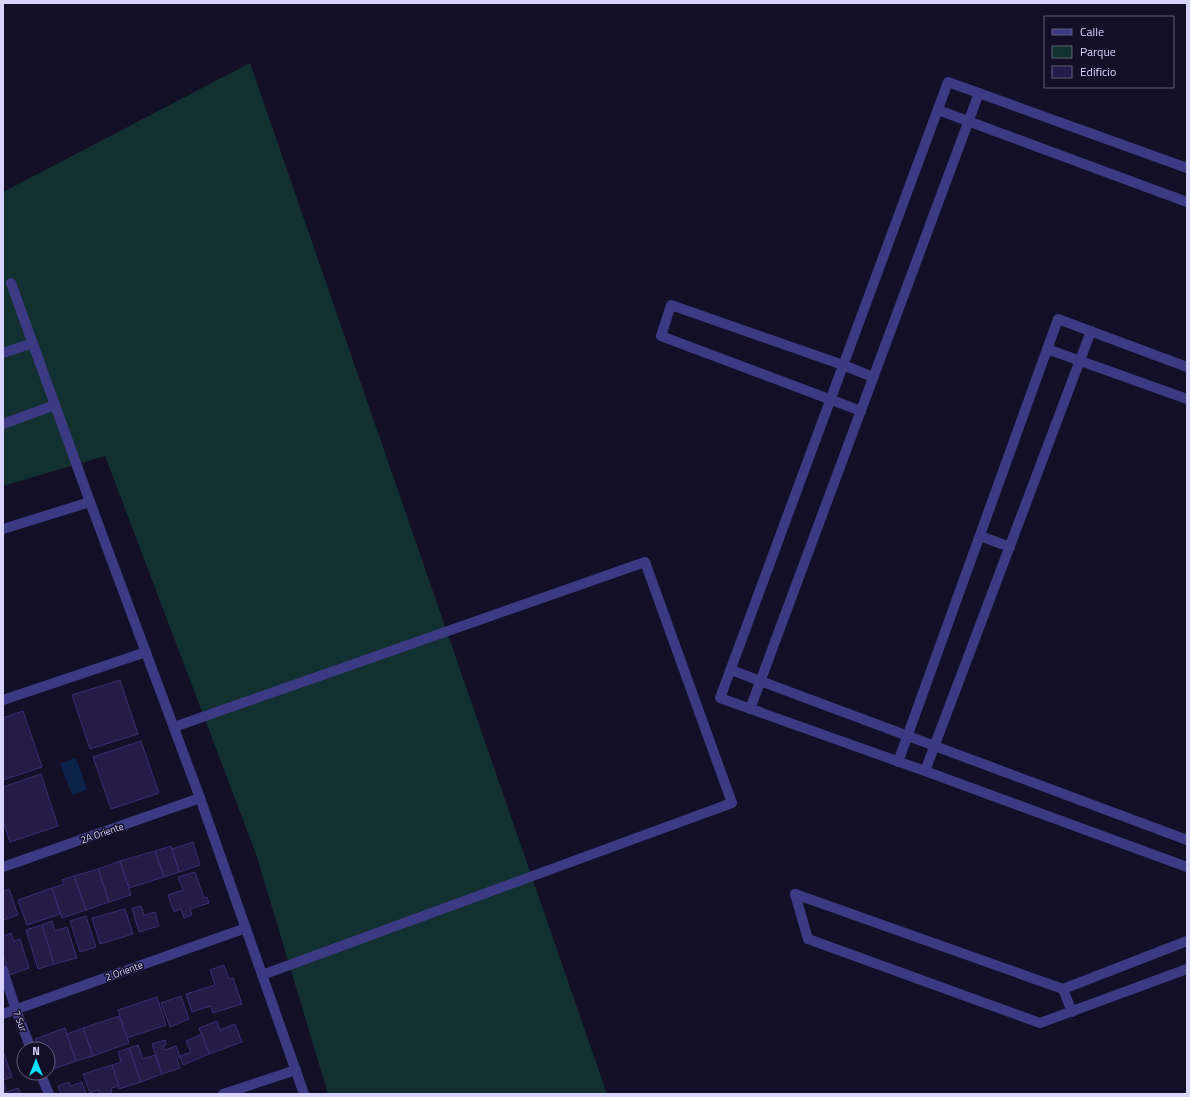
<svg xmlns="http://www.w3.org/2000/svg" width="1190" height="1097" viewBox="0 0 1190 1097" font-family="'Titillium Web',sans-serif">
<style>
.green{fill:#12302f}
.water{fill:#0c2248}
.building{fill:#241b47;stroke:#3b2d73}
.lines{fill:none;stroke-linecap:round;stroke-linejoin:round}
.minor{stroke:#3d3a85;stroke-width:10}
.labels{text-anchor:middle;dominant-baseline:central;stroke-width:3;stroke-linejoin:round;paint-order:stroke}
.street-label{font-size:10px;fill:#d9d4ff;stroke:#130f26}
</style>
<rect width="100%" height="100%" fill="#130f26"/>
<!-- green -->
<polygon class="green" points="250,63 607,1094 328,1094 256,854 105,456 3,486 3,192"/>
<!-- water -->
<polygon class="water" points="76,758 87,790 72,795 60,763"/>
<!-- building -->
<g class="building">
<polygon points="120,680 138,734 90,749 72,695"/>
<polygon points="23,711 42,767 3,780 3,718"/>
<polygon points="141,741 159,793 111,809 93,757"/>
<polygon points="41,774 58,826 10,842 3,821 3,787"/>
<polygon points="193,842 200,865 179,872 172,849"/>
<polygon points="171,846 179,872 164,877 155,851"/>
<polygon points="155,851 164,877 129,888 120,861"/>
<polygon points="120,861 131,895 109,902 98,869"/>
<polygon points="98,869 109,902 86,910 74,876"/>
<polygon points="195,872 204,898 207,897 209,903 190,909 192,915 184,918 181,909 174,912 168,895 183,890 178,877"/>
<polygon points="74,876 86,910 62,918 52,888 64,884 62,880"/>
<polygon points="52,888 60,914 27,925 18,900"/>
<polygon points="9,889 18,915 3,920 3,891"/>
<polygon points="141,906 144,915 155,912 159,926 139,932 132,908"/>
<polygon points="125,909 133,934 100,944 92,918"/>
<polygon points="86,916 96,947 80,952 70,921"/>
<polygon points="52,921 55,931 67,927 77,958 54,964 42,925"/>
<polygon points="42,925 54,964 38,969 26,930"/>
<polygon points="11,933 14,941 20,939 29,968 9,975 3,955 3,936"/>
<polygon points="224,965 229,979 233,978 242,1004 213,1013 210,1006 192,1012 186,994 215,985 210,970"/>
<polygon points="181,996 189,1019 170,1027 161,1003"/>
<polygon points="157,997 166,1025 127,1038 118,1010"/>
<polygon points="119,1016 129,1043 93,1056 83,1028"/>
<polygon points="217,1021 220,1030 235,1024 242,1042 209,1054 199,1028"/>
<polygon points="65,1028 76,1061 48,1071 48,1049 39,1049 35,1039"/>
<polygon points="83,1028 93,1056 76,1061 67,1034"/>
<polygon points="202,1034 209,1054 183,1065 180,1056 191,1052 186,1041"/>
<polygon points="165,1040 166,1045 163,1046 165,1050 176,1046 180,1057 177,1059 180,1068 162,1074 152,1044"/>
<polygon points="138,1045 143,1059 155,1055 162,1074 141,1082 129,1048"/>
<polygon points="129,1048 141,1082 119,1089 112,1065 121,1062 118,1052"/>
<polygon points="3,1051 12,1077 3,1080 6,1090 3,1091"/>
<polygon points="112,1065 119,1086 111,1088 112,1092 107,1094 100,1094 98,1090 90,1093 83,1074"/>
<polygon points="69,1082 71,1086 82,1082 86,1094 61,1094 58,1086"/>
<polygon points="18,1088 21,1094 4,1094 4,1093"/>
</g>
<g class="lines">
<!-- minor -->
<g class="minor">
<polyline points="938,110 1187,202"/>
<polyline points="1187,168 948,82 720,698 925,771 1187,867"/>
<polyline points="11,283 90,502 200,798 304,1094"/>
<polyline points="1047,349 1187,399"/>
<polyline points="3,353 33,343"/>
<polyline points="861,411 661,336 671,305 843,365 873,377"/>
<polyline points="3,424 55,405"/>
<polyline points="3,529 90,502"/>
<polyline points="980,536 1010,547"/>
<polyline points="731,670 1187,840"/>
<polyline points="3,700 146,652"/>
<polyline points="750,709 979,93"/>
<polyline points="174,727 645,562 732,803 262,975"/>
<polyline points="898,762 1058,319 1187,367"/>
<polyline points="925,771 1091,331"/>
<polyline points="3,867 200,798"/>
<polyline points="795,894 808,939 1040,1023 1187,969"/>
<polyline points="795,894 1063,989 1187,941"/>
<polyline points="3,970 16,1010 31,1049"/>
<polyline points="1063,989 1072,1012"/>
<polyline points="3,1014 246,928"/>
<polyline points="40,1073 49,1094"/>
<polyline points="223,1094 296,1070"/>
</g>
</g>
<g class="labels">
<!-- street labels -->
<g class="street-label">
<text transform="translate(102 833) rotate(-19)">2A Oriente</text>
<text transform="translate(124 971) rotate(-20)">2 Oriente</text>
<text transform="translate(20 1021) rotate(69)">7 Sur</text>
</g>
</g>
<!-- border -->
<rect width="1190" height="1097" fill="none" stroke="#d9d4ff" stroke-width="8"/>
<!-- legend -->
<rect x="1044" y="16" width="130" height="72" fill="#130f26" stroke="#625e7d"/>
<rect x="1052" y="29" width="20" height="6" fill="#3d3a85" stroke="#625e7d"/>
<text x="1080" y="36" font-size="12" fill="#d9d4ff">Calle</text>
<rect x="1052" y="46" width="20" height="12" fill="#12302f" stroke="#625e7d"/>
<text x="1080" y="56" font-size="12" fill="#d9d4ff">Parque</text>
<rect x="1052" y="66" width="20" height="12" fill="#241b47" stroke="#625e7d"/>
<text x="1080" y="76" font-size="12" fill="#d9d4ff">Edificio</text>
<!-- north arrow -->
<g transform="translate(36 1061)"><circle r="19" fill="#130f26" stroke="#625e7d"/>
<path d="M0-3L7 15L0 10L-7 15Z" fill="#00e5ff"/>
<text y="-6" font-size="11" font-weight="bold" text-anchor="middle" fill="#d9d4ff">N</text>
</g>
</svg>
